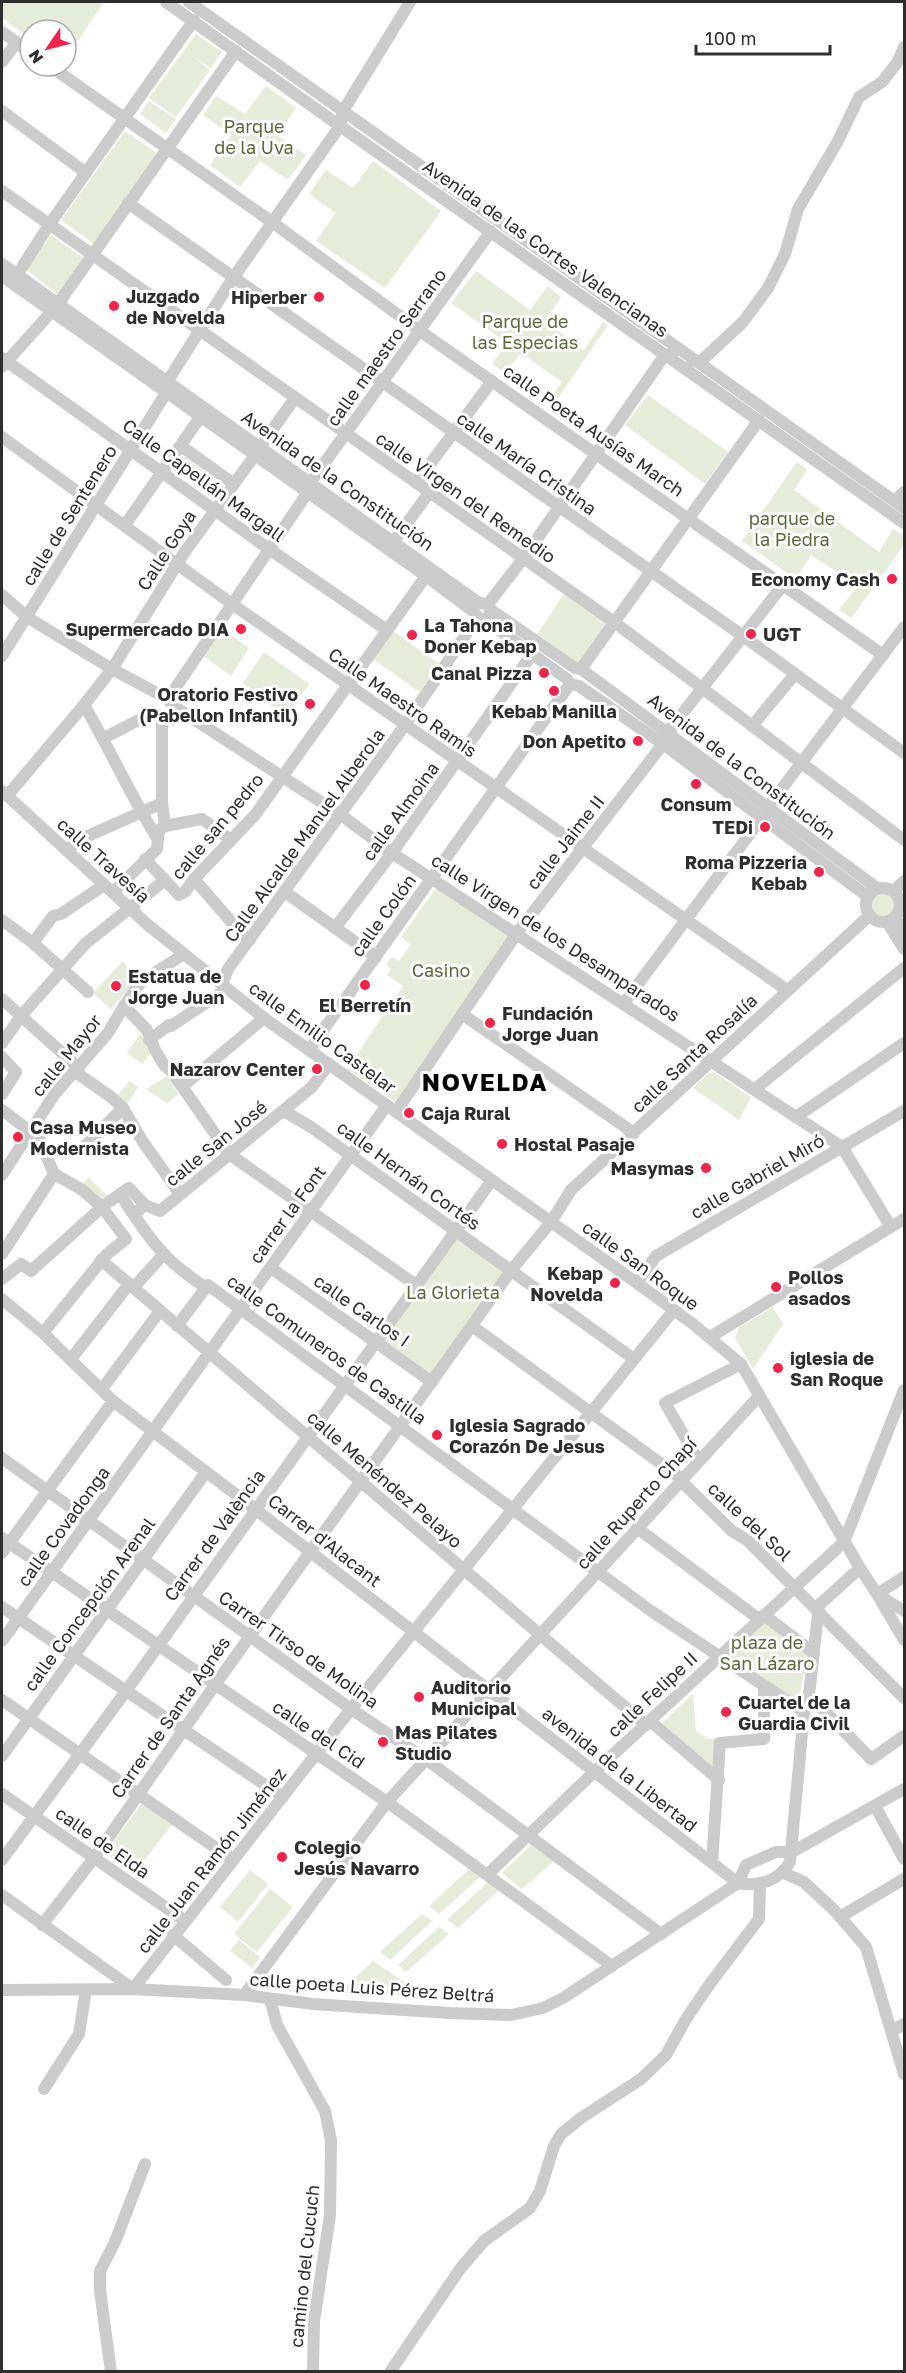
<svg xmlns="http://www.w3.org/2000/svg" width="906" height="2373" viewBox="0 0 906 2373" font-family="'Golos Text',sans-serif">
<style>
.green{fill:#e6ecda}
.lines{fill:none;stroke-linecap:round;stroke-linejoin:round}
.minor{stroke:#cbcbcb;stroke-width:12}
.poi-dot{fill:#f12349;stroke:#fff;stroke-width:2}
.labels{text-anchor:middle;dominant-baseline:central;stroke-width:6;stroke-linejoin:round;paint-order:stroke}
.park-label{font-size:18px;fill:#566c38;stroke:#fff}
.street-label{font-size:18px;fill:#2e2e2e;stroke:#fff}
.poi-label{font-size:18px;font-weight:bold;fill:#2e2e2e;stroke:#fff;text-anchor:start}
.district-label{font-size:24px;font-weight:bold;letter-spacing:1.5px;fill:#000;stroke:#fff}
</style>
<rect width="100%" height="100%" fill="#fff"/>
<!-- green -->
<g class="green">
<polygon points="2,2 104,2 66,58 66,30 30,30 30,38 2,18"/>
<polygon points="196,34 222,52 211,68 195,58 210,70 176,117 149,98"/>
<polygon points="266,86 296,108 277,135 306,155 288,180 260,161 240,187 210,165 231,135 203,115 216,96 245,114"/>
<polygon points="149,101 176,119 166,133 140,114"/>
<polygon points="125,131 158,154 94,244 61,220"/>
<polygon points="373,161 441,211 385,288 316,241 336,213 309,194 326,170 353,188"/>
<polygon points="51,235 85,259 58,295 26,269"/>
<polygon points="476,271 530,310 548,286 561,297 545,321 584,350 603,322 608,325 552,407 547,403 562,382 521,353 505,373 492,364 507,343 451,303"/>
<polygon points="648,395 728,452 705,484 625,425"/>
<polygon points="181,457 185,457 223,485 223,489 218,497 212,498 175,470"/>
<polygon points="797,462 807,470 794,490 879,552 893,529 904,536 904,545 851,618 839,610 858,586 811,555 796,579 742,541"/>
<polygon points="564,594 606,624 579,664 537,634"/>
<polygon points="221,628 249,648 231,676 202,655"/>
<polygon points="389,628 439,664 419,692 369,656"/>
<polygon points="264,652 309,684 286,716 243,683"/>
<polygon points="440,889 508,934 509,939 397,1103 347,1069 403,986 387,975 391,969 386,965 391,957 399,961 411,944 401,937 434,891"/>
<circle cx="882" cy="905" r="14"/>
<polygon points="123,961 136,981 111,1009 93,993"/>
<polygon points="140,1033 152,1051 142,1064 127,1053"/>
<polygon points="714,1072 751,1097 739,1120 693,1088 709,1073"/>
<polygon points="167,1076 179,1094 167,1103 146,1089"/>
<polygon points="129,1081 138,1087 125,1108 116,1098"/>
<polygon points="88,1177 110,1199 102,1204 82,1186"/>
<polygon points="455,1236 507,1271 430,1377 379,1342"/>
<polygon points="773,1307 783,1324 753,1369 735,1338 739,1327"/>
<polygon points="765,1619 808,1653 798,1703 728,1655"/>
<polygon points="693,1694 696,1731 709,1739 717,1738 716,1762 710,1767 662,1723"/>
<polygon points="142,1803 173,1823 134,1874 105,1853"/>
<polygon points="531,1845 554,1861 522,1889 502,1873"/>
<polygon points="470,1868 481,1876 439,1914 429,1906"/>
<polygon points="250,1870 268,1884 238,1922 220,1907"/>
<polygon points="489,1881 500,1889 458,1928 447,1920"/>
<polygon points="270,1889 293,1907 257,1952 234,1934"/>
<polygon points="422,1914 432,1921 390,1960 380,1952"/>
<polygon points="439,1927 449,1934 406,1972 398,1965"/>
<polygon points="239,1940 260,1957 252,1968 230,1951"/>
<polygon points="373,1961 416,1990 412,1996 340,1992"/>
</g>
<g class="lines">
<!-- minor -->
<g class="minor">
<polyline points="166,2 340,126 904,523"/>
<polyline points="189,2 904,508"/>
<polyline points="2,32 30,52"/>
<polyline points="2,62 17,42"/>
<polyline points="50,66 272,222 420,331 883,655"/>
<polyline points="2,111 85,172"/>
<polyline points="2,191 614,622 904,840"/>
<polyline points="128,203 743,636 904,753"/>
<polyline points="2,264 479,603 488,604"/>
<polyline points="17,275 49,225 194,20"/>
<polyline points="2,276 426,576 474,612 479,619 487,619 491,610"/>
<polyline points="58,304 236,51"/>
<polyline points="2,358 269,549 387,630"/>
<polyline points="692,360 699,363 743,322 768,288 785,254 798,209 838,141 859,97 882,82 897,63 904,47"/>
<polyline points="2,367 52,311"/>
<polyline points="167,382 233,278 340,126 343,111 410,2"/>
<polyline points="2,437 232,604 787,990"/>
<polyline points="181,446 234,484"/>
<polyline points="260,447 295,398"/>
<polyline points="310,483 491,231"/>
<polyline points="416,483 492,381"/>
<polyline points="895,501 904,492"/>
<polyline points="125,525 201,416"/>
<polyline points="394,541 429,493"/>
<polyline points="2,595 27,617 112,669 168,699 172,705 341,815 392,853 842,1147 891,1227"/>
<polyline points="488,604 523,559 662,359 666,355 673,353"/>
<polyline points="489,605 491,610 575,668 581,669 877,888"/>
<polyline points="485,620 567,679 570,684 579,686 663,744 867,896"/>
<polyline points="2,656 166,393"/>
<polyline points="581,669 759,420"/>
<polyline points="168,699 308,492"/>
<path d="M84,705c26,44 46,90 73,133"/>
<polyline points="752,726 795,674"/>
<polyline points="668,732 783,585"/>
<polyline points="104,738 154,712"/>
<polyline points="2,791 148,925 264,1018 637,1283 693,1324 741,1364 860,1568 877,1594 904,1611"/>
<polyline points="7,796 84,705 112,669 184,553 255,455"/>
<polyline points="768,807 904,627"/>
<polyline points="165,826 202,819 231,840"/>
<polyline points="66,850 88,836 162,803"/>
<polyline points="145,859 179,895 185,892 194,879 255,815 426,576"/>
<polyline points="194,879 241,933 250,940"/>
<circle cx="883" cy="905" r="17"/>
<polyline points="894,891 904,881"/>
<polyline points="113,892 157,849 159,830 165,826 162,803 162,715"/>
<polyline points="285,892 376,957"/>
<polyline points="895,917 904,934"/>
<polyline points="2,920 33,943 88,992"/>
<polyline points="887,922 904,949"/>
<polyline points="335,928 392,853 532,654"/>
<polyline points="33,943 53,916 61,914 104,885"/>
<polyline points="222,984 228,969 405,725 477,618"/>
<polyline points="2,999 79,1068"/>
<polyline points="624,1003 763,816"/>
<polyline points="124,1006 147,1030 155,1050 164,1065 172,1072 229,1154 416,1285"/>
<polyline points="462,1014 634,1133"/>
<polyline points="149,1040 169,1025 171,1026 227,989"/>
<polyline points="2,1043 21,1016 85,944 165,880"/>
<polyline points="309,1050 570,684"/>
<polyline points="2,1057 16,1072 2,1094"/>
<polyline points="74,1071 111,1097 123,1108 143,1142 180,1194"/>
<polyline points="183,1086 264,1018"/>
<polyline points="755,1089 904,968"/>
<polyline points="2,1110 39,1138 54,1174 81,1189 102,1207 126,1239 106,1255 43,1333"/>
<polyline points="284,1111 311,1127 634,1359"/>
<polyline points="396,1112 517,933 663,744"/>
<polyline points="796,1117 904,1043"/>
<polyline points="83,1148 123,1108"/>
<polyline points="2,1175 54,1095 108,1033 124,1006 141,982 184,954"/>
<polyline points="145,1205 160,1211 312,1087 329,1064"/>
<path d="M134,1214l11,-9 -16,-17 -9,6c14,21 28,44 45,61 12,13 27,23 41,33"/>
<polyline points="2,1254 54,1174"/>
<polyline points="101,1260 646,1725"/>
<polyline points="271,1268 432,1382"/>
<polyline points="2,1279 21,1264 31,1271 102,1207 120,1194"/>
<polyline points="637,1283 656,1256 904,1111"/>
<polyline points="133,1288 164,1254"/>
<path d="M2,1299l41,34 70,68 142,108 483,374c21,4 41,-2 52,-21l14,-150 5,-17 10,-90 41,-37"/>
<polyline points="177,1326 208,1285 651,1611 804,1712"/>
<polyline points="472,1326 682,1479"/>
<polyline points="710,1337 904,1219"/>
<polyline points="71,1359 129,1284"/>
<polyline points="102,1389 160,1311"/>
<polyline points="2,1458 351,1709 427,1760 661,1934"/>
<polyline points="699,1461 665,1403 741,1364"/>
<polyline points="680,1480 732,1531 747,1540 904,1698"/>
<polyline points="637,1528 759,1619"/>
<polyline points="2,1538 387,1802 612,1966"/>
<polyline points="2,1553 113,1401"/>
<polyline points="904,1577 877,1594 904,1640"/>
<polyline points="2,1607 283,1797"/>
<polyline points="764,1615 814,1653"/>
<polyline points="2,1641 387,1105"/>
<polyline points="809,1695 871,1759 904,1736"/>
<polyline points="2,1700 232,1859"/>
<polyline points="650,1721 719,1780"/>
<polyline points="2,1756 206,1472"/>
<polyline points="2,1794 184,1920"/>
<polyline points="875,1806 904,1859"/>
<polyline points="792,1852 904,1789"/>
<polyline points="2,1860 126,1691 492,1180"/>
<polyline points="712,1863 720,1743 764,1739 764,1686"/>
<polyline points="784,1873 804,1882 834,1910 866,1947 904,2074"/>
<polyline points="488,1874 594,1772 844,1542 904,1390"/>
<polyline points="738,1883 746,1865 776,1852 792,1852"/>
<polyline points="2,1895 133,1989"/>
<polyline points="840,1917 904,1879"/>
<polyline points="42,1925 94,1858 215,1685 513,1268 551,1222 571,1190 869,916"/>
<polyline points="173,1935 226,1980"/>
<polyline points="133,1989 351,1709 674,1310"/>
<polyline points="2,1990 133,1989 244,1995 313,2004 450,2013 511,2015 543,2008 563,1998 738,1883"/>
<polyline points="244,1995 387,1802 759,1396"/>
<polyline points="270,1999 277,2025 325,2111 331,2140 330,2215 314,2321 313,2372"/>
<polyline points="892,2031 904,2024"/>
<polyline points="44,2089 79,2034 86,1990"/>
<polyline points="111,2372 100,2291 100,2271 115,2242 145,2164"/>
<polyline points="390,2372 460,2269 484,2241 530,2208 540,2191 554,2146 561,2134 581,2118 641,2079 666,2055 686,2019 709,1985 759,1919 760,1883"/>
</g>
</g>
<!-- markers -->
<g class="poi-dot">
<circle cx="319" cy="297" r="6"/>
<circle cx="114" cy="306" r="6"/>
<circle cx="892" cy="579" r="6"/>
<circle cx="241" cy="629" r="6"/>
<circle cx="751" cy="634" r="6"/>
<circle cx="412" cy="635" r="6"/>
<circle cx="544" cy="673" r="6"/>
<circle cx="554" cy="691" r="6"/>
<circle cx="310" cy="704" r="6"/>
<circle cx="638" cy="741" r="6"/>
<circle cx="696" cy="784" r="6"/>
<circle cx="765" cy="827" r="6"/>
<circle cx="819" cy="872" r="6"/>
<circle cx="365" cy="985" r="6"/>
<circle cx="116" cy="986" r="6"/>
<circle cx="490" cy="1023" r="6"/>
<circle cx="317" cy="1069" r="6"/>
<circle cx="409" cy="1113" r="6"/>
<circle cx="18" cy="1137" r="6"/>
<circle cx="502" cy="1144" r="6"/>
<circle cx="706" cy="1168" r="6"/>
<circle cx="615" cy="1283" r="6"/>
<circle cx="776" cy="1287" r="6"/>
<circle cx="778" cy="1368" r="6"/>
<circle cx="437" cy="1435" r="6"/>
<circle cx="419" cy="1697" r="6"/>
<circle cx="726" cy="1712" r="6"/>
<circle cx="383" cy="1742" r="6"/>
<circle cx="282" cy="1857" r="6"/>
</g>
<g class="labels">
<!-- park labels -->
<g class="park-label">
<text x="254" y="126">Parque<tspan x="254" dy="21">de la Uva</tspan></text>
<text x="525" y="321">Parque de<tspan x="525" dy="21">las Especias</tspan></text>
<text x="792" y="518">parque de<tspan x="792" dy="21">la Piedra</tspan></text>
<text x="441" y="970">Casino</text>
<text x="453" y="1292">La Glorieta</text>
<text x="767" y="1642">plaza de<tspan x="767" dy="21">San Lázaro</tspan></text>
</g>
<!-- street labels -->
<g class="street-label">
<text transform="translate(546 248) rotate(35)">Avenida de las Cortes Valencianas</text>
<text transform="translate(386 347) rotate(-54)">calle maestro Serrano</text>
<text transform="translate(594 430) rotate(35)">calle Poeta Ausías March</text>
<text transform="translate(527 463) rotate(35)">calle María Cristina</text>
<text transform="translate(204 480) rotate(36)">Calle Capellán Margall</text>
<text transform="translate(338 480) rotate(35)">Avenida de la Constitución</text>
<text transform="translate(466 497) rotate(35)">calle Virgen del Remedio</text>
<text transform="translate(69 515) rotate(-58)">calle de Sentenero</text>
<text transform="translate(166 550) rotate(-57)">Calle Goya</text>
<text transform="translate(403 702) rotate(35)">Calle Maestro Ramis</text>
<text transform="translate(742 766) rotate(37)">Avenida de la Constitución</text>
<text transform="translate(400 811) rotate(-54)">calle Almoina</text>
<text transform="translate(217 826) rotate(-50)">calle san pedro</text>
<text transform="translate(304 835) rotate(-54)">Calle Alcalde Manuel Alberola</text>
<text transform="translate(565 842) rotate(-52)">calle Jaime II</text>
<text transform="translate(104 860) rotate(42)">calle Travesía</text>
<text transform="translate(383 915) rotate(-54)">calle Colón</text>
<text transform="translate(556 937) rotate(33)">calle Virgen de los Desamparados</text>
<text transform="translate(323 1037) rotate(36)">calle Emilio Castelar</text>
<text transform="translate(694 1053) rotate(-43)">calle Santa Rosalía</text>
<text transform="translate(66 1055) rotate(-51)">calle Mayor</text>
<text transform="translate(216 1143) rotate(-39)">calle San José</text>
<text transform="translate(409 1175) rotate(36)">calle Hernán Cortés</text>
<text transform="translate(757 1176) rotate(-30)">calle Gabriel Miró</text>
<text transform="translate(287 1214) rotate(-54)">carrer la Font</text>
<text transform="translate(641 1265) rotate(36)">calle San Roque</text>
<text transform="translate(362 1310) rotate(35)">calle Carlos I</text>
<text transform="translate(327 1349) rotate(36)">calle Comuneros de Castilla</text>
<text transform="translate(385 1479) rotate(41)">calle Menéndez Pelayo</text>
<text transform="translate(636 1503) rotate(-48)">calle Ruperto Chapí</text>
<text transform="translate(750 1521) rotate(43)">calle del Sol</text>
<text transform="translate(63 1526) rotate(-54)">calle Covadonga</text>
<text transform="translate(214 1535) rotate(-54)">Carrer de València</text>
<text transform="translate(325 1540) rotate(38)">Carrer d'Alacant</text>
<text transform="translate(89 1604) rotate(-54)">calle Concepción Arenal</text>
<text transform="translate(299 1649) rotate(35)">Carrer Tirso de Molina</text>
<text transform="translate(652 1694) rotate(-43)">calle Felipe II</text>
<text transform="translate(170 1717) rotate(-55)">Carrer de Santa Agnés</text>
<text transform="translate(319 1734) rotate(34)">calle del Cid</text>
<text transform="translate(620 1769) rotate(38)">avenida de la Libertad</text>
<text transform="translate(103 1842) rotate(35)">calle de Elda</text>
<text transform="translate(211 1860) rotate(-52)">calle Juan Ramón Jiménez</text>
<text transform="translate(372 1987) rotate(4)">calle poeta Luis Pérez Beltrá</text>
<text transform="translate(304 2266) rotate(-84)">camino del Cucuch</text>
</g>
<!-- poi labels -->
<g class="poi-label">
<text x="126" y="296">Juzgado<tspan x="126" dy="21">de Novelda</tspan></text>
<text x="307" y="297" text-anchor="end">Hiperber</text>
<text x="880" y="579" text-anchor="end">Economy Cash</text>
<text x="424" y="625">La Tahona<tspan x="424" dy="21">Doner Kebap</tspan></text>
<text x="229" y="629" text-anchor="end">Supermercado DIA</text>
<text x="763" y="634">UGT</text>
<text x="532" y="673" text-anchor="end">Canal Pizza</text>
<text x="298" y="694" text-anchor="end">Oratorio Festivo<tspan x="298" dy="21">(Pabellon Infantil)</tspan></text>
<text x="554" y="711" text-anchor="middle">Kebab Manilla</text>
<text x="626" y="741" text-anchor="end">Don Apetito</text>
<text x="696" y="804" text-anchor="middle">Consum</text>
<text x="753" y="827" text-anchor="end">TEDi</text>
<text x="807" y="862" text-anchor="end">Roma Pizzeria<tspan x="807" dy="21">Kebab</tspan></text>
<text x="128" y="976">Estatua de<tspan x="128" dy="21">Jorge Juan</tspan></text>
<text x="365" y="1005" text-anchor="middle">El Berretín</text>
<text x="502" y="1013">Fundación<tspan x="502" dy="21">Jorge Juan</tspan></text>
<text x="305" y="1069" text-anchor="end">Nazarov Center</text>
<text x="421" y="1113">Caja Rural</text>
<text x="30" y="1127">Casa Museo<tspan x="30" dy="21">Modernista</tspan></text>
<text x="514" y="1144">Hostal Pasaje</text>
<text x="694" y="1168" text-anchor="end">Masymas</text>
<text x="603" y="1273" text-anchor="end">Kebap<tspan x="603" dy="21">Novelda</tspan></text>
<text x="788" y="1277">Pollos<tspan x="788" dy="21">asados</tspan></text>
<text x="790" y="1358">iglesia de<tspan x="790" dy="21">San Roque</tspan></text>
<text x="449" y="1425">Iglesia Sagrado<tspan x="449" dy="21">Corazón De Jesus</tspan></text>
<text x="431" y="1687">Auditorio<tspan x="431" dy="21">Municipal</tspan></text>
<text x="738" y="1702">Cuartel de la<tspan x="738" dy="21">Guardia Civil</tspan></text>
<text x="395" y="1732">Mas Pilates<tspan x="395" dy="21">Studio</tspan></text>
<text x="294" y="1847">Colegio<tspan x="294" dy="21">Jesús Navarro</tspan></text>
</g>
<!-- district labels -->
<g class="district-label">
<text x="485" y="1081">NOVELDA</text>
</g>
</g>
<!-- border -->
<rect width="906" height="2373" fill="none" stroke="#2e2e2e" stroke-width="6"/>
<!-- north arrow -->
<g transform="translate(48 48) rotate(235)"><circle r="28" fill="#ffffff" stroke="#ababab" stroke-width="1.5"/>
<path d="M0-4.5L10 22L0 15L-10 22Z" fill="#f12349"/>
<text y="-9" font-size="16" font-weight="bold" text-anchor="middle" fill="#2e2e2e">N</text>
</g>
<!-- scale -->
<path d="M696 45v9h134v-9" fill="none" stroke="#2e2e2e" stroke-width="3"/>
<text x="705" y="45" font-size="18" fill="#2e2e2e" stroke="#ffffff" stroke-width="4.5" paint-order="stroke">100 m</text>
</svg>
